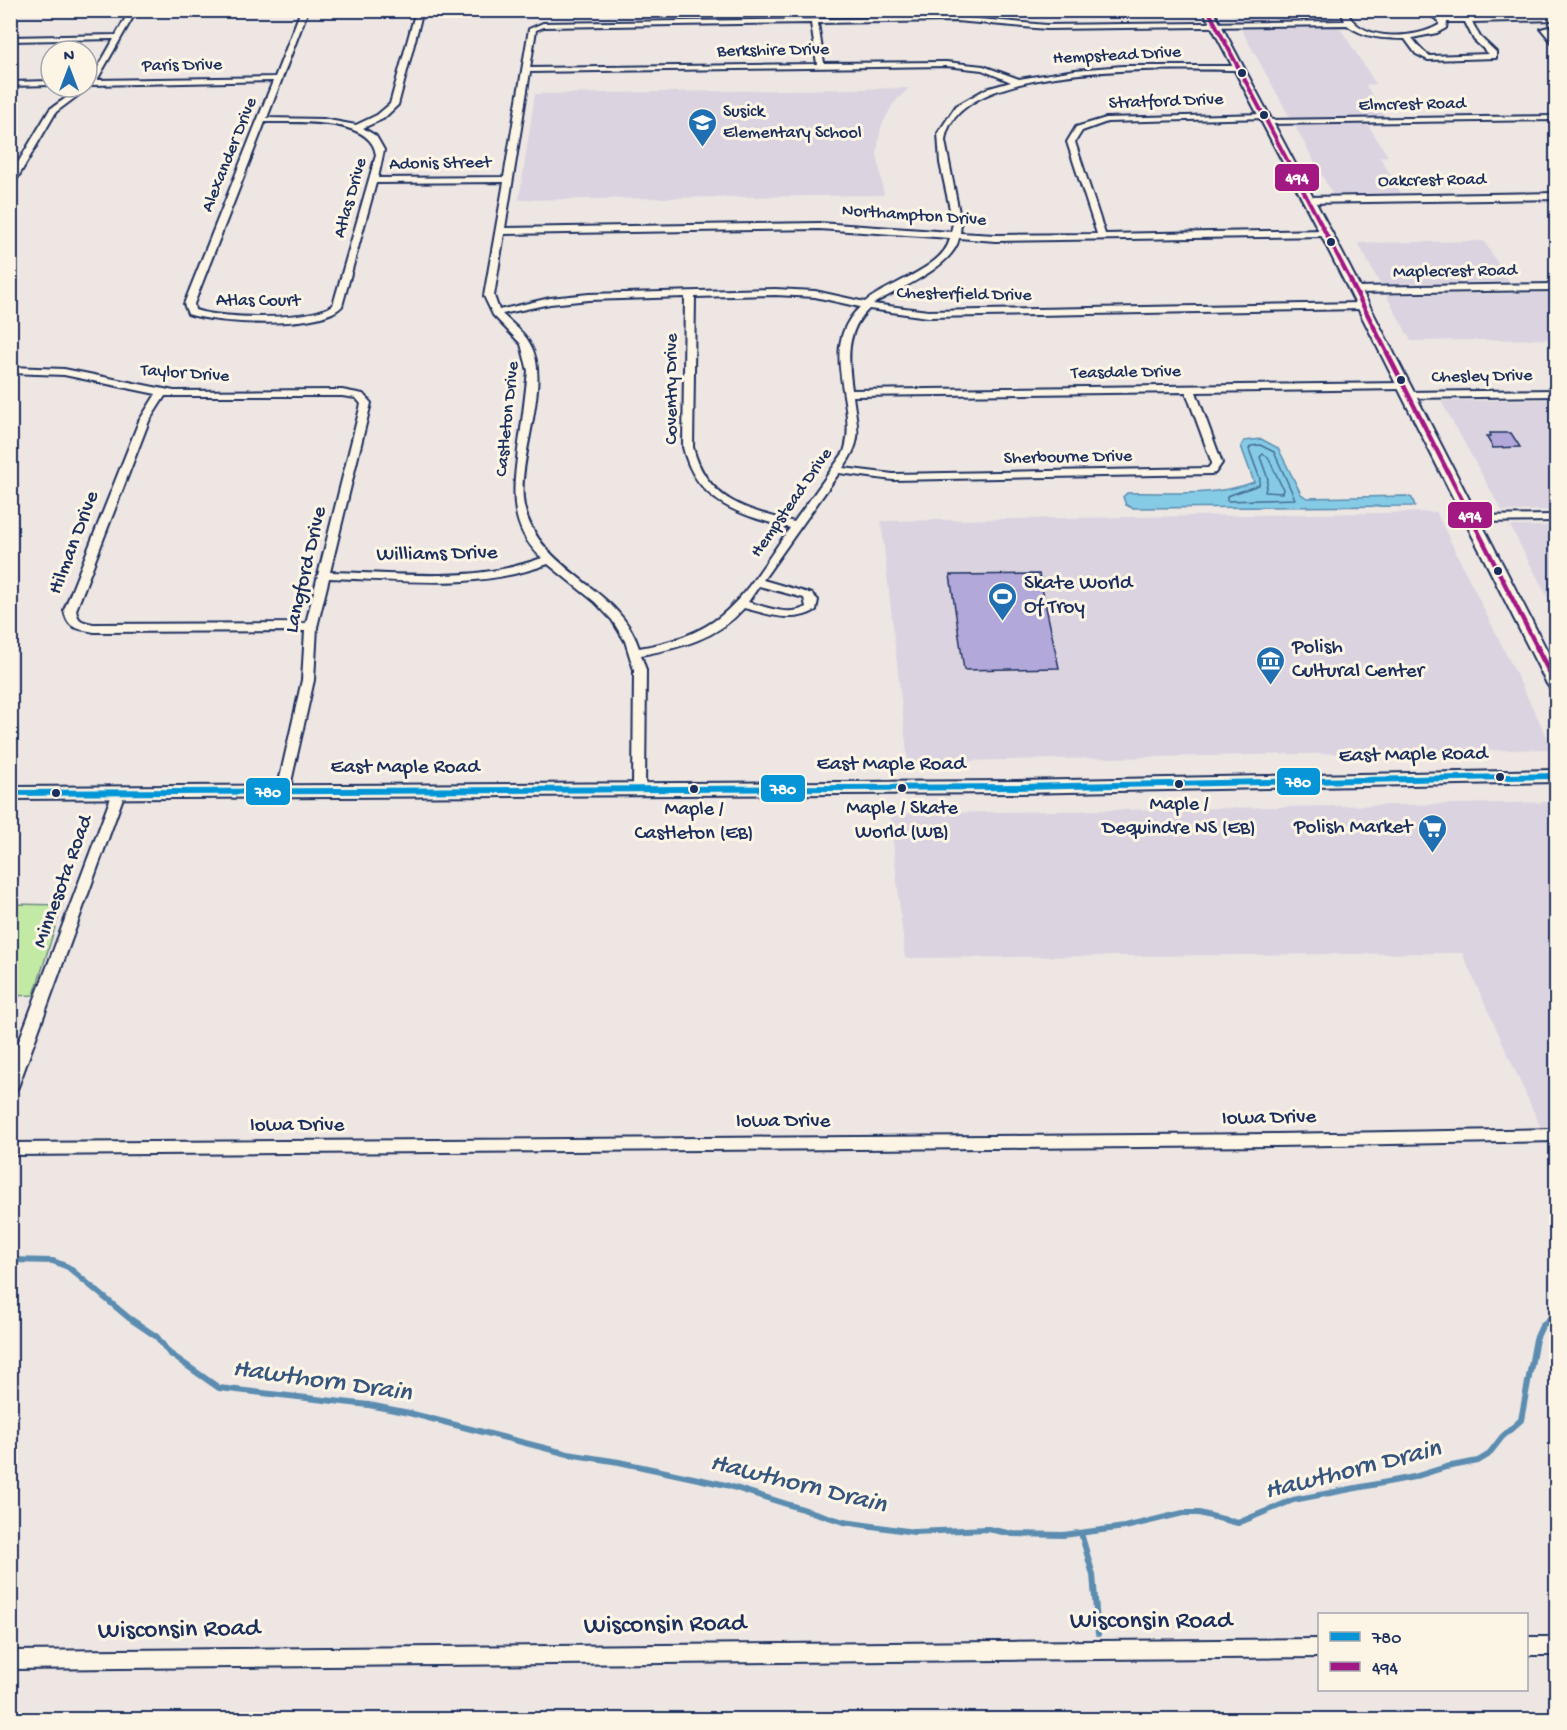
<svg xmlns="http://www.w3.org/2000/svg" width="1567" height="1730" viewBox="0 0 1567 1730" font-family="'Gochi Hand',sans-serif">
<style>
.built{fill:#dbd4e0}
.green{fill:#c3eaa5;stroke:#6f8c82;stroke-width:1.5}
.water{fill:#85cbe6;stroke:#5b8db0;stroke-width:1.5}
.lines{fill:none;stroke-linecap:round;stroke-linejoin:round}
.shore{stroke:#456d94;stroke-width:1.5}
.stream-far1{stroke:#5b8db0;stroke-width:3}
.stream{stroke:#5b8db0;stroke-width:6}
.building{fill:#b2a9da;stroke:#1b2f5e;stroke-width:1.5}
.minor-casing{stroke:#1b2f5e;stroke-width:4}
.secondary-casing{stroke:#1b2f5e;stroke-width:4}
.minor{fill:#fcf5e5;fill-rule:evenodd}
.secondary{fill:#fcf5e5;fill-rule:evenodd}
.bus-1-casing{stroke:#fcf5e5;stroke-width:10}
.bus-2-far2-casing{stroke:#fcf5e5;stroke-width:7}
.bus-2-far1-casing{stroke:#fcf5e5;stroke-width:8}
.bus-2-casing{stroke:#fcf5e5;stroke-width:10}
.bus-1{stroke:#0696d7;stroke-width:6}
.bus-2-far2{stroke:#a31984;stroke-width:4}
.bus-2-far1{stroke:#a31984;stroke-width:4.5}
.bus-2{stroke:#a31984;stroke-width:6}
.bus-dot{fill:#1b2f5e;stroke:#fcf5e5;stroke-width:2}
.labels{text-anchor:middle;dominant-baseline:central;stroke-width:6;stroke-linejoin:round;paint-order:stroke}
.far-street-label{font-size:18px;fill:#1b2f5e;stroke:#fcf5e5}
.far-poi-label{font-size:18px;fill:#1b2f5e;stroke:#fcf5e5;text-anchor:start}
.bus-label{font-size:20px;fill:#1b2f5e;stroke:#fcf5e5}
.street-label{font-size:21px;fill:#1b2f5e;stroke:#fcf5e5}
.poi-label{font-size:21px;fill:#1b2f5e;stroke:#fcf5e5;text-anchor:start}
.near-street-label{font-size:26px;fill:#1b2f5e;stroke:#fcf5e5}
.near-water-label{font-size:27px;font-style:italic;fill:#365680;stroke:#fcf5e5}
.line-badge{stroke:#fcf5e5;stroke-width:2}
.badge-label{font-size:16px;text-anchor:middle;font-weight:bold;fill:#fff}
</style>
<rect width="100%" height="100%" fill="#ede6e3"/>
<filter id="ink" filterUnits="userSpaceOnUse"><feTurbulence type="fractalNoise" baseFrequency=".0167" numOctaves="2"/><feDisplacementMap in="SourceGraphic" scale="12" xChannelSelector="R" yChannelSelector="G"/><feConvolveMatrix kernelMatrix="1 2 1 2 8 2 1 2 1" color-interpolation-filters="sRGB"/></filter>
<g filter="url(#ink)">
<!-- built -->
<g class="built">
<polygon points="1231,11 1329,11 1376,84 1366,85 1389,124 1368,125 1388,156 1380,157 1401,194 1333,195"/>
<polygon points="909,88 893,104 881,127 877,153 884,195 519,200 535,94"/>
<polygon points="1484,241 1509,282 1380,284 1358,243"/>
<polygon points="1549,293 1556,303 1556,339 1411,341 1386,295"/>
<polygon points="1556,399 1556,510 1502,511 1441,401"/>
<polygon points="1436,512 1553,749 908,762 881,521"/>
<polygon points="1510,526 1556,526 1556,613"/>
<polygon points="1556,802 1556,1127 1541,1128 1462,953 905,958 890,814"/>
</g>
<!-- green -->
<polygon class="green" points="11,904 62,905 34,995 11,996"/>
<!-- water -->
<path class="water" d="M1261,439l17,9 23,46 6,4 100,-2 5,2 3,8 -283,2 -6,-3 -3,-8 4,-4c42,-1 88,4 127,-11l-13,-36 3,-5z"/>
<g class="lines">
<!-- shore -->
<g class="shore">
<polygon points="1260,445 1274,452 1295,499 1227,501 1227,496 1259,485 1260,479 1249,449 1251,446"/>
<polygon points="1263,454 1268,457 1283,489 1282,493 1265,492 1268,479 1260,457"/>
</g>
<!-- stream-far1 -->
<polyline class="stream-far1" points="10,12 63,10"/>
<!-- stream -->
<g class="stream">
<polyline points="10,1260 53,1261 68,1267 129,1318 157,1337 169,1353 219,1388 369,1405 409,1413 568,1454 619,1462 726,1485 844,1522 914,1532 988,1529 1013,1534 1063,1535 1125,1527 1183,1513 1199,1513 1238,1523 1293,1500 1414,1477 1446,1467 1478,1461 1488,1455 1502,1437 1521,1420 1536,1339 1542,1326 1556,1313"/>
<polyline points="1081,1533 1093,1575 1098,1634"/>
</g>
</g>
<!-- building -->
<g class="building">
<polygon points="1490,433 1511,433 1520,447 1493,448 1486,436 1491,436"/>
<polygon points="1039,574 1059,668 964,670 950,575"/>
</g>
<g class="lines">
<defs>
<g id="minor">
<path d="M130,10h7l-40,70 178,-3 26,-67h7l-41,108 56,1 33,6 21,-10 13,-11 26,-94h7l-25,95 -15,14 -20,9 13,8 8,14 -6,28 126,-1 25,-148 14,-6 413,-6 91,8 298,-4 -3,-7 4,-4h8l-5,6c17,26 66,23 90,9v-4l-17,-11h9l13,8 19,-1 -9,-7h9l7,7 86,-1v4l-84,2 8,15 16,15v6l-68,2 -12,-6 -11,-15c-20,0 -41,-1 -58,-14l-300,4 -91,-8 -138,2 6,40 122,-1 37,4 36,13 56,-9 48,-4h116l4,2 -4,2c-60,0 -285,-11 -294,71l16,82 -1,10 35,2 102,-1 -30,-92 9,-15 30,-9 158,-4 4,2 -1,2 -160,4 -25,9 -7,11 30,92 221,-4 4,3 -4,3 -331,5 -36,-3c-6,30 -62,51 -86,66l55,7 434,-8 5,3 -5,3 -434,8 -59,-8c-24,22 -21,51 -17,81l551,-7 5,3 -5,3 -207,3 26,71 -7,10 -4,1 -318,6 -54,-7 -76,107 49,14 6,6 -2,10c-23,14 -48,4 -72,-2 -27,31 -64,40 -103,47l5,15 -1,119 -6,4 -6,-4 1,-119 -9,-29 -13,-21 -17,-18 -47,-38c-74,27 -143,16 -219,14l-12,49 -3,53 -25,111 -6,4 -6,-4 25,-111 3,-49 -211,1c-17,-4 -26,-2 -30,-22l75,-189 17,-27 -92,-19 -54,-2v-6l54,2 110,22 168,-1 21,4 8,9 -41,169c73,1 141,12 212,-14 -34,-31 -29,-67 -24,-108 4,-26 7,-53 10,-79l-7,-27 -28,-29 -9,-19 20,-114 -128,1 -34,123c-21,24 -126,18 -154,8l-4,-10 89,-223 -181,4 -36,27 -42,72 -4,2v-10l40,-67 32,-22h5v-6l6,-5 21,-37 -104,2v-4l106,-2zM1447,22h18l9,18 15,14 -59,2 -8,-6 -10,-12 25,-5 9,-5zM811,23l6,41 -287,4 6,-38 8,-3zM946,66l36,4 29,12 -25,7 -30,17 -18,27 2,30 13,60 -2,9 -132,-9 -314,5 25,-156zM265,122c28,1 107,-6 111,33l-43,150c-21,16 -112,14 -138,5l-1,-6zM819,229l131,9c-5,30 -64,46 -85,64l-50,-11 -40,-2 -186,5 -39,4 -51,12 -5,-14 10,-62zM775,295l40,2 45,10c-45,43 0,98 -16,145l-50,70c-48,-12 -88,-22 -101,-75l2,-150zM685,297l-2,150c13,56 57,68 107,81 -49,68 -61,105 -151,120 -19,-62 -101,-76 -115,-142 -9,-45 29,-122 6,-162 -6,-12 -18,-20 -28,-30l48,-10 39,-4zM1186,392l26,71 -4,5 -315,6 -50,-6c21,-29 14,-39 10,-72zM165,396h177l14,2 5,6 -55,219 -212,1c-11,-2 -16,-2 -18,-14l73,-189zM759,586l45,12 2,9c-17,10 -40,0 -58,-5z"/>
<polygon points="1556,25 1556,29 1550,30 1556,40 1556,47 1541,29"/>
<polygon points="51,81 51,85 10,86 10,82"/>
<polygon points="1556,116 1556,120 1268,124 1264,122 1268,120"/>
<polygon points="1556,193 1556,199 1308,203 1304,200 1308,197"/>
<polygon points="1556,284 1556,290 1354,293 1349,290 1354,287"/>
<polygon points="1556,390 1556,396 1408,398 1403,395 1408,392"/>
<polygon points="1556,515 1556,521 1472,522 1467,519 1472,516"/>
<polygon points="119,788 125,792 18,1087 15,1091 10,1093 10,1065 113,792"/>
<polygon points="1556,1129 1556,1141 1276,1146 10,1155 10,1143 1276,1134"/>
<rect x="1526" y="1637" width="30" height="18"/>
<polygon points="1320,1639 1320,1657 10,1669 10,1651"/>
</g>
<g id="secondary">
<polygon points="1203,10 1213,10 1332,233 1556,668 1556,689 1550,688 1547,684 1320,233"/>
<polygon points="1556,770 1556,782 1018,793 10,799 10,787 1018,781"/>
</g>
</defs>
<!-- minor casing -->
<use href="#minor" class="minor-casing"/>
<!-- secondary casing -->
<use href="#secondary" class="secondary-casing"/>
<!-- minor -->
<use href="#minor" class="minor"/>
<!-- secondary -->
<use href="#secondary" class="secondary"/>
<defs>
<polyline id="bus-1" points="10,793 1018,787 1556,776"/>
<polyline id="bus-2-far2" points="1208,10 1352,283"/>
<polyline id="bus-2-far1" points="1351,282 1538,649"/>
<polyline id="bus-2" points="1537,647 1556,684"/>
</defs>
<!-- bus-1 casing -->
<use href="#bus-1" class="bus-1-casing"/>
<!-- bus-2-far2 casing -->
<use href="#bus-2-far2" class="bus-2-far2-casing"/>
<!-- bus-2-far1 casing -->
<use href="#bus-2-far1" class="bus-2-far1-casing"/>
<!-- bus-2 casing -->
<use href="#bus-2" class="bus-2-casing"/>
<!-- bus-1 -->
<use href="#bus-1" class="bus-1"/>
<!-- bus-2-far2 -->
<use href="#bus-2-far2" class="bus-2-far2"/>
<!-- bus-2-far1 -->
<use href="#bus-2-far1" class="bus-2-far1"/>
<!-- bus-2 -->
<use href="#bus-2" class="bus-2"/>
</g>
</g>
<!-- icons -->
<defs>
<symbol id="school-pin" viewBox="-11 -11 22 30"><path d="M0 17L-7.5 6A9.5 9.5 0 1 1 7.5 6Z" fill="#1f6fb2" stroke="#fcf5e5"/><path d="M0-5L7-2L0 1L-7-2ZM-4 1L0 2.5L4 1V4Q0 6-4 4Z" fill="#fff"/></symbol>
<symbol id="stadium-pin" viewBox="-11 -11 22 30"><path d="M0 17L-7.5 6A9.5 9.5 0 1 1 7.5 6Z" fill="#1f6fb2" stroke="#fcf5e5"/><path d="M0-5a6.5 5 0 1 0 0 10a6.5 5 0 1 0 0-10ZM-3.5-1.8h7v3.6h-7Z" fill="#fff"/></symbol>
<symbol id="museum-pin" viewBox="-11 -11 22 30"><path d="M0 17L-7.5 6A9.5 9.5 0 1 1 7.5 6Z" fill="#1f6fb2" stroke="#fcf5e5"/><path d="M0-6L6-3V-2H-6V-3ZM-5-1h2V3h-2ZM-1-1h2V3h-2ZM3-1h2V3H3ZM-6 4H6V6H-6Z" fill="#fff"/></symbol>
<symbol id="supermarket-pin" viewBox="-11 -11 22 30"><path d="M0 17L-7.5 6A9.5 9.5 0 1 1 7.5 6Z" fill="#1f6fb2" stroke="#fcf5e5"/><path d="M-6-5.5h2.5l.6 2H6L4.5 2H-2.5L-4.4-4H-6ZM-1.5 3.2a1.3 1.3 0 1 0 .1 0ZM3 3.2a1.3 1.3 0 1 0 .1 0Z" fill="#fff"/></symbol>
</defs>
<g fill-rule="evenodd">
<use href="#school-pin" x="686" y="106" width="33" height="45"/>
<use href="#stadium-pin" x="986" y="580" width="33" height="45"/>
<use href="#museum-pin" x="1254" y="644" width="33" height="45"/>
<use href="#supermarket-pin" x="1416" y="812" width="33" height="45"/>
</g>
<!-- markers -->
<g class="bus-dot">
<circle cx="1242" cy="73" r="5"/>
<circle cx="1264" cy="115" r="5"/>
<circle cx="1331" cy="242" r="5"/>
<circle cx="1401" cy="380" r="5"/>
<circle cx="1498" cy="571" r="5"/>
<circle cx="1500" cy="777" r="5"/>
<circle cx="1179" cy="784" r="5"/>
<circle cx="902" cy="788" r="5"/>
<circle cx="694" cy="789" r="5"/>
<circle cx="56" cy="793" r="5"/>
</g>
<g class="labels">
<!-- far-street labels -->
<g class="far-street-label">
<text transform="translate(773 51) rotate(-1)">Berkshire Drive</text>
<text transform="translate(1117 56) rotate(-3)">Hempstead Drive</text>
<text transform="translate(182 66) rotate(-1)">Paris Drive</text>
<text transform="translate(1166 102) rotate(-2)">Stratford Drive</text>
<text transform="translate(1412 105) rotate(-1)">Elmcrest Road</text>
<text transform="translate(230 155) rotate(-68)">Alexander Drive</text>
<text transform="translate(440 164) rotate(-1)">Adonis Street</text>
<text transform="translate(1432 181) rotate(-1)">Oakcrest Road</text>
<text transform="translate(351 198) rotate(-74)">Atlas Drive</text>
<text transform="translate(914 216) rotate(4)">Northampton Drive</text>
<text transform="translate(1455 272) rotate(-1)">Maplecrest Road</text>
<text transform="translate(964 295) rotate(1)">Chesterfield Drive</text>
<text x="258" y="301">Atlas Court</text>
<text transform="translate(1126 373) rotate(-1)">Teasdale Drive</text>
<text transform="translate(185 374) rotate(4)">Taylor Drive</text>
<text transform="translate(1482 377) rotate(-1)">Chesley Drive</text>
<text transform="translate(672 389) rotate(-90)">Coventry Drive</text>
<text transform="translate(508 419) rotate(-84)">Castleton Drive</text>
<text transform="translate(1068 458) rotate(-1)">Sherbourne Drive</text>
<text transform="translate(792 503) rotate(-55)">Hempstead Drive</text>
</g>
<!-- far-poi labels -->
<g class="far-poi-label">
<text x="723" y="112">Susick<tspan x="723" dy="21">Elementary School</tspan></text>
</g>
<!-- bus labels -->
<g class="bus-label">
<text x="1179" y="805">Maple /<tspan x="1179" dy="24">Dequindre NS (EB)</tspan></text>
<text x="902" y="809">Maple / Skate<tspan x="902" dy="24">World (WB)</tspan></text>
<text x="694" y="810">Maple /<tspan x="694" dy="24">Castleton (EB)</tspan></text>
</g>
<!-- street labels -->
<g class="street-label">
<text transform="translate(75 543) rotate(-69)">Hilman Drive</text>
<text transform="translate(437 555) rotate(-1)">Williams Drive</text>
<text transform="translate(307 570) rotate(-77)">Langford Drive</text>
<text transform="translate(1413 756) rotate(-1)">East Maple Road</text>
<text x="891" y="765">East Maple Road</text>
<text x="405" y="768">East Maple Road</text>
<text transform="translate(64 882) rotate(-70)">Minnesota Road</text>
<text transform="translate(1269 1119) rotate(-1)">Iowa Drive</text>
<text x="783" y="1122">Iowa Drive</text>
<text x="297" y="1126">Iowa Drive</text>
</g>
<!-- poi labels -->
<g class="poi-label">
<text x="1024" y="584">Skate World<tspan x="1024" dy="24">Of Troy</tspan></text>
<text x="1292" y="648">Polish<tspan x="1292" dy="24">Cultural Center</tspan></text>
<text x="1412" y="828" text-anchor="end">Polish Market</text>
</g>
<!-- near-street labels -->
<g class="near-street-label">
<text x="1151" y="1622">Wisconsin Road</text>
<text transform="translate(665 1626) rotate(-1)">Wisconsin Road</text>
<text transform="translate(179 1631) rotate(-1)">Wisconsin Road</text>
</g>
<!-- near-water labels -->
<g class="near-water-label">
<text transform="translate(322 1382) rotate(8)">Hawthorn Drain</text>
<text transform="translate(1353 1471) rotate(-14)">Hawthorn Drain</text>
<text transform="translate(798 1485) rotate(14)">Hawthorn Drain</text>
</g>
</g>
<g class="line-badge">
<rect x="1274" y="163" width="46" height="29" rx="6" fill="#a31984"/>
<rect x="1447" y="501" width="46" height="28" rx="6" fill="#a31984"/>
<rect x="1276" y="767" width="45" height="29" rx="6" fill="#0696d7"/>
<rect x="760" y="774" width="46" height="29" rx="6" fill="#0696d7"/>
<rect x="245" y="777" width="46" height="29" rx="6" fill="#0696d7"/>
</g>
<g class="badge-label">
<text x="1297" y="183">494</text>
<text x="1470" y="521">494</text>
<text x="1298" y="787">780</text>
<text x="783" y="794">780</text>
<text x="268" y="797">780</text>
</g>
<!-- margin -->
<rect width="1567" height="1730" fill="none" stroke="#fcf5e5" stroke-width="36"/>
<rect x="18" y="18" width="1531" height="1694" fill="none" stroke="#1b2f5e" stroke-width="2" filter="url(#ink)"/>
<!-- legend -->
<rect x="1318" y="1613" width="210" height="78" fill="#fcf5e5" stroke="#a2a6af" stroke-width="1.5"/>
<rect x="1330" y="1632" width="30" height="9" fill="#0696d7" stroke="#a2a6af" stroke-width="1.5"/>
<text x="1372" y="1643" font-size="18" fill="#1b2f5e">780</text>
<rect x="1330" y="1662" width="30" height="9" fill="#a31984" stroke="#a2a6af" stroke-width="1.5"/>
<text x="1372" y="1673" font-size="18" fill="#1b2f5e">494</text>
<!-- north arrow -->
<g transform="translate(69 69)"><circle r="28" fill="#fcf5e5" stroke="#a2a6af" stroke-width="1.5"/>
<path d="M0-4.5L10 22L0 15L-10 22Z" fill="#1f6fb2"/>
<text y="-9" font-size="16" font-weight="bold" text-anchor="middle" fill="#1b2f5e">N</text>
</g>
</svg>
